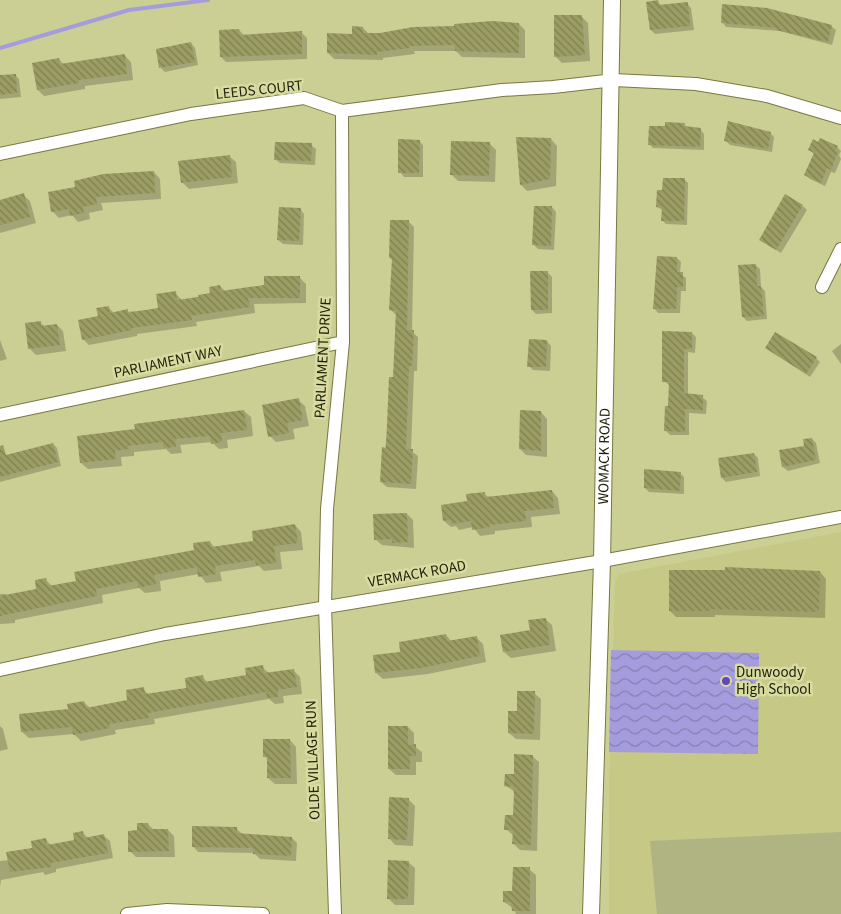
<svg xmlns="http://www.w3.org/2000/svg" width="841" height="914" viewBox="0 0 841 914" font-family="'Source Sans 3',sans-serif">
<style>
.built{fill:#c6c885}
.pitch{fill:#b0b382}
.water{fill:url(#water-waves)}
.shadow{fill:#0003}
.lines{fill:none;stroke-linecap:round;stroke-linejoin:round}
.stream{stroke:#a59cde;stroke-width:4}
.building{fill:url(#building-back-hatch)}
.minor-casing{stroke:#777941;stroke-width:14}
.tertiary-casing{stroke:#777941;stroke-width:18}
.minor{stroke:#fff;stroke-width:12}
.tertiary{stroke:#fff;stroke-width:16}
.poi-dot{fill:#6546be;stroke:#d9dca1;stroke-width:2}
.labels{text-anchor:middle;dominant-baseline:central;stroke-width:5;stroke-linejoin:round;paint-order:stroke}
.street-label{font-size:15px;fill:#1f2008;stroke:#d9dca1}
.poi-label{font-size:15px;fill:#1f2008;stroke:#d9dca1;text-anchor:start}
</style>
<defs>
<pattern id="water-waves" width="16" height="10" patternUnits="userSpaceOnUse" patternTransform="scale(1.25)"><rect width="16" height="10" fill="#a59cde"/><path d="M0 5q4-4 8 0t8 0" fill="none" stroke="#867fb2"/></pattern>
<pattern id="building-back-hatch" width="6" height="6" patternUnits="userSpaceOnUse" patternTransform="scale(1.25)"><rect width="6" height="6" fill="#9b9d64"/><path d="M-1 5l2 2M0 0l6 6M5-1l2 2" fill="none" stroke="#7e8050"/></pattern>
</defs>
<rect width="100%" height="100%" fill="#cccf94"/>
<!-- built -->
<polygon class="built" points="841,532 841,914 609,914 609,781 615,581 619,574"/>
<!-- pitch -->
<polygon class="pitch" points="841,832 841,914 657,914 650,841"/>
<!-- water -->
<polygon class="water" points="611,650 759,653 758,754 609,752"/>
<!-- shadow -->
<g class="shadow">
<polygon points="658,2 662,6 687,4 691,8 694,30 655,34 651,30"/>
<polygon points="581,16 588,23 590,61 562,63 556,57"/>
<polygon points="722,22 831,26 836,30 832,45 780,31 726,27"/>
<polygon points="519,24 525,30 525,58 462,57 456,51 414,51 415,54 383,58 383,60 334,59 328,53 363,28 369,34"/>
<polygon points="239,30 245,36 301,32 307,38 307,59 226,62 221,57"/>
<polygon points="191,43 195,48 198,65 165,72 161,68"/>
<polygon points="124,55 131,62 133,80 85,86 85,89 44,96 38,90 59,59 64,65"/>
<polygon points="15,75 19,79 21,97 0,99 0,76"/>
<polygon points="729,123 770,133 774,137 772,152 730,145 726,141"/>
<polygon points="684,124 688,128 700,129 704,134 704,150 653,148 649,144 666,127"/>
<polygon points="551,139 557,146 556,186 527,191 521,185"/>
<polygon points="419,141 423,145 423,177 404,177 400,172"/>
<polygon points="489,143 496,150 495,182 458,181 451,174"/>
<polygon points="311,145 316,149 315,165 280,163 275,159"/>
<polygon points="837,147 841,151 839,155 841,159 835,173 831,172 825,186 810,179 805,175 814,154 810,150"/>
<polygon points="229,156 236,162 238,183 189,189 182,182"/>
<polygon points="154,172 160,179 161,199 101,203 103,210 89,213 90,219 78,222 72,215 59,218 52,211"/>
<polygon points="684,179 688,183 687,225 666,224 662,220 663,211 658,207 664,192"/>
<polygon points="23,195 30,201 36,223 0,233 0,201"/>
<polygon points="803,206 807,210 781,253 760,240"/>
<polygon points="552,207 556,212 554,250 538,249 534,245"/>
<polygon points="300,209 304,214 303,245 283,244 278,240"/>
<polygon points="409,222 414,227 412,332 418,337 417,371 414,371 411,451 418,456 416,489 387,487 381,482 394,378 396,315 391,310 393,261 390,258"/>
<polygon points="677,258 681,262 680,274 686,278 686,291 681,291 680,313 658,313 654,308"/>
<polygon points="755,265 760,269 761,287 765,291 767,319 747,321 743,317"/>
<polygon points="548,273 552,277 552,313 536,314 532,310"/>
<polygon points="300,278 306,284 306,303 254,304 255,313 196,322 197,326 137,334 137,336 89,345 83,339 108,307 114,313 159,309 175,293 182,300 211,294 220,286 226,292 266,286"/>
<polygon points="40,322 45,327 57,325 63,331 66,351 36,355 30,349"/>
<polygon points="692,333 696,337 695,353 688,352 688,395 702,397 707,401 706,414 689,413 689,435 670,435 666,431 670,386 664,381"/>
<polygon points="0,340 7,359 0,361"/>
<polygon points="547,341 551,346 550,371 533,370 529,366"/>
<polygon points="841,344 841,364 832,351"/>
<polygon points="767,348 816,358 820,362 810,377"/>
<polygon points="298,400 305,406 309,426 293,429 295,439 276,442 270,436"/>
<polygon points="244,411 251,417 253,436 227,440 228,448 219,449 212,442 180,445 182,453 171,454 166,449 134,452 134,456 121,457 122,466 88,469 81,463 78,437 136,430"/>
<polygon points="541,412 547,419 547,457 526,455 520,449"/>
<polygon points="812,439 816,443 820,463 788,471 783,467"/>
<polygon points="53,444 57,448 61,466 0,482 0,458"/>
<polygon points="754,454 758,458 760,476 726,482 722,478"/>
<polygon points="645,470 680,473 684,477 684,494 649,492 645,488"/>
<polygon points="552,491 558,498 560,514 531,517 532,527 495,531 495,534 480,536 473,527 459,530 456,526 451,527 444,521 484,493 489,498"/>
<polygon points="407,514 413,520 414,548 382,545 375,539"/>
<polygon points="295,525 301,532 303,550 280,552 282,569 264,571 259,566 220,572 222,581 206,583 199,574 160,581 161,591 145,593 139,588 102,595 103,603 15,620 15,623 0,624 0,594 6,594 8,596 38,590 46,580 53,587 77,582 196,551 210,542 215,548 255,542"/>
<polygon points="820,572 826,579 825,618 715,615 715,617 676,617 670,611"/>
<polygon points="545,619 552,625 556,651 511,658 504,652"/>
<polygon points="446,635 452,642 476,637 483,644 486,662 428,674 383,679 376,673 402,653"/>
<polygon points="262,667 270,674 293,670 300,677 302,694 283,696 284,703 275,704 269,699 154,719 155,724 115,730 116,734 81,741 74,734 29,738 22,732 84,702 91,709 129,701 143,689 149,695 188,689 202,676 208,683 247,676"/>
<polygon points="534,693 541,699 540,740 516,739 509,733 518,712"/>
<polygon points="0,726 3,729 8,749 0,751"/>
<polygon points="408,727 414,733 414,746 422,752 422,762 416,762 416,775 396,775 389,769"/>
<polygon points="290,740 296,747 297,784 275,784 268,778 268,760 265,756"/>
<polygon points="532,756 539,762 537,851 520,850 514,844 514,836 506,829 514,817 515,792 506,786"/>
<polygon points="408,799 415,806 413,846 395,845 389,838"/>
<polygon points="148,824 154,830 168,830 174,836 175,857 136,857 130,851 138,832"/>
<polygon points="236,828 242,834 292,838 297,843 296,861 260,859 254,853 198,852 193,846"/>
<polygon points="83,833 88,838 104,836 110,841 113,858 56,869 56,872 45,875 43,872 1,880 0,887 0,861 9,860 33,849 46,840 52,846 76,841"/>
<polygon points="408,862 415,868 414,905 395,905 388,898"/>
<polygon points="529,869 536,875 536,914 516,914 513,908 504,902"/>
</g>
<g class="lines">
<!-- stream -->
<polyline class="stream" points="0,48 129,10 208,0"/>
</g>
<!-- building -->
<g class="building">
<polygon points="658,0 659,5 688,2 690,26 650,30 646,2"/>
<polygon points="722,4 767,8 832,25 828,42 776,30 777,28 721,23"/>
<polygon points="554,15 582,15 585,55 554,57"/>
<polygon points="492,21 519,23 519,53 455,51 455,45 409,46 410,48 377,52 377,55 327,53 327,33 352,34 352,26 363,27 363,33 380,33 413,27 454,26 454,24"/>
<polygon points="239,29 240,35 302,31 302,54 220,57 219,30"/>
<polygon points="191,42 195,62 159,68 156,49"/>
<polygon points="125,54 127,74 79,80 79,83 37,90 32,63 59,58 60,64"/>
<polygon points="16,74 17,93 0,95 0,75"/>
<polygon points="728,121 771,132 768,149 724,141"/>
<polygon points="665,122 685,123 684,126 701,128 700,147 648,145 649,126 665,126"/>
<polygon points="516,137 551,138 550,179 520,185"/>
<polygon points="820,138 838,146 835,151 838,152 831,170 827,168 821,183 804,175 814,153 808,150 813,139 818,142"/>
<polygon points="398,139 420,140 419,173 398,173"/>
<polygon points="451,141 490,142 489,176 450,175"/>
<polygon points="275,142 312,143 311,161 274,160"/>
<polygon points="230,155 232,177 181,183 178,161"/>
<polygon points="154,171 155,193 96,197 97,204 83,207 84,213 70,216 69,209 51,212 48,192 75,187 74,181 103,174"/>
<polygon points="663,178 685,178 684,221 661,221 662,208 656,207 657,190 662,190"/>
<polygon points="24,193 30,217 0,225 0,200"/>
<polygon points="785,194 803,205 776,250 759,240"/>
<polygon points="534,206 552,206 551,246 532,245"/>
<polygon points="279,207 301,208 299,241 277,240"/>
<polygon points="390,220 409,220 407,330 414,330 412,366 409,366 406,449 413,449 411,484 380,482 382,447 386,448 389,377 393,377 396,311 389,310 392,258 389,258"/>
<polygon points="657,256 677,257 677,272 683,272 683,287 677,287 676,309 653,309"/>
<polygon points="756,264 757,286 761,286 764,316 742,317 738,265"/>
<polygon points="530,271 548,271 548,310 531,310"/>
<polygon points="264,276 300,276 300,298 248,298 250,307 191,316 192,320 132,328 132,330 82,340 78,320 98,316 96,308 109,306 110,313 128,309 128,313 158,308 156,294 176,291 177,300 199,297 198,295 210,293 209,287 220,285 221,291 264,285"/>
<polygon points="41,321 41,326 57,324 60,345 28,349 25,323"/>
<polygon points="662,331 692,332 692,349 684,349 684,393 703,395 703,410 685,409 685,432 664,431 665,406 668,406 669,382 662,382"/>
<polygon points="775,332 817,357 806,374 765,348"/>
<polygon points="529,339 547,340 546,367 527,367"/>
<polygon points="299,398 303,420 287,423 289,433 268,437 262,405"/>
<polygon points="244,410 247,430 221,433 222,442 211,444 210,436 175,439 176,447 164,448 163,442 128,446 129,449 115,451 116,459 80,463 77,436 135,429 134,424"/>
<polygon points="520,410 541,411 541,451 519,449"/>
<polygon points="812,438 816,460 782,467 779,450 804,446 803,439"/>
<polygon points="53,443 58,462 0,477 0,446 3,445 6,455"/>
<polygon points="754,453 757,472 721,478 718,458"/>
<polygon points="644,469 681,472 680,491 644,488"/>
<polygon points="552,490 554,508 525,511 526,521 489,525 490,527 472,530 471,521 451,524 451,520 443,521 441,505 467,501 466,494 485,492 485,497"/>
<polygon points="407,513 408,542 392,543 392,539 374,540 373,514"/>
<polygon points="295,524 298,543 274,546 276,563 256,565 255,560 215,566 216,574 198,577 197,567 154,575 156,584 138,588 137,581 96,589 97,596 0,616 0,596 36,589 35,580 46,578 48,586 76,581 74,572 194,550 193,543 210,541 211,547 253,541 252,531"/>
<polygon points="725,567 820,571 819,612 709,609 709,611 669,611 669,570 725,570"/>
<polygon points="546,618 550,645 503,652 500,635 530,630 528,620"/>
<polygon points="446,634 447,641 477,636 480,656 421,668 375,673 373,655 400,652 399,642"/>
<polygon points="263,665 264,673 294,669 297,687 278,690 278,697 267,698 266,692 148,713 149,718 109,724 110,728 73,735 72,727 21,732 19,714 68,709 67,704 84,701 86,708 127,700 126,690 144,687 145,694 186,688 185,678 203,675 204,682 246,675 245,668"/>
<polygon points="517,691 535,691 534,734 508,733 508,711 517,711"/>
<polygon points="388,726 408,726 408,745 416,744 416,756 410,756 410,769 388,769"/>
<polygon points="263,739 290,739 291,778 267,778 267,757 263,757"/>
<polygon points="514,754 533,755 531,845 512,844 513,830 504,830 505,815 513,815 514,794 513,787 504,786 505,774 514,774"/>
<polygon points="389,797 409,798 407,840 388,839"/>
<polygon points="137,823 148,823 149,829 168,829 169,851 128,852 128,831 137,830"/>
<polygon points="192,826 237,827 237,833 292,837 291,856 253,854 253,848 192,847"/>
<polygon points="83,831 84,838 104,834 108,853 51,863 51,867 10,872 6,852 32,848 31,841 46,838 47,845 74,840 73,833"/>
<polygon points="388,860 409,861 408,899 387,899"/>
<polygon points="513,867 530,867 530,911 512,911 511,902 503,902 503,891 512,891"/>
</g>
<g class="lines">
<defs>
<g id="minor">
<polyline points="0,154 191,114 304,98 342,111 502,90 553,87 614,80 696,84 767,96 841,118"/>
<polyline points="822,287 841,249"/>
<polyline points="0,415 343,342"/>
<polyline points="0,670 165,634 602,561 841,517"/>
<polyline points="127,914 167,910 263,914"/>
<polyline points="335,914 325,606 327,509 343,342 342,111"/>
</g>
<g id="tertiary">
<path id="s1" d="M591,914l11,-353 10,-561"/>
</g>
</defs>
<!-- minor casing -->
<use href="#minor" class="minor-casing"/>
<!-- tertiary casing -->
<use href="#tertiary" class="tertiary-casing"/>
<!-- minor -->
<use href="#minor" class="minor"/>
<!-- tertiary -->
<use href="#tertiary" class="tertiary"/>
</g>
<!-- markers -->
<circle class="poi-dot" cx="726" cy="681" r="5"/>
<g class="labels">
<!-- street labels -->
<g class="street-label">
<text transform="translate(259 90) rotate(-6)">LEEDS COURT</text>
<text transform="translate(323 358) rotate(-87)">PARLIAMENT DRIVE</text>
<text transform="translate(168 362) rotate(-12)">PARLIAMENT WAY</text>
<text stroke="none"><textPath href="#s1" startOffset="458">WOMACK ROAD</textPath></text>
<text transform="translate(417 574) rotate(-10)">VERMACK ROAD</text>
<text transform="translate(313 760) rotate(-92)">OLDE VILLAGE RUN</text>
</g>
<!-- poi labels -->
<g class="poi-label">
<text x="736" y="672">Dunwoody<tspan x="736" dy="17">High School</tspan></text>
</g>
</g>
</svg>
